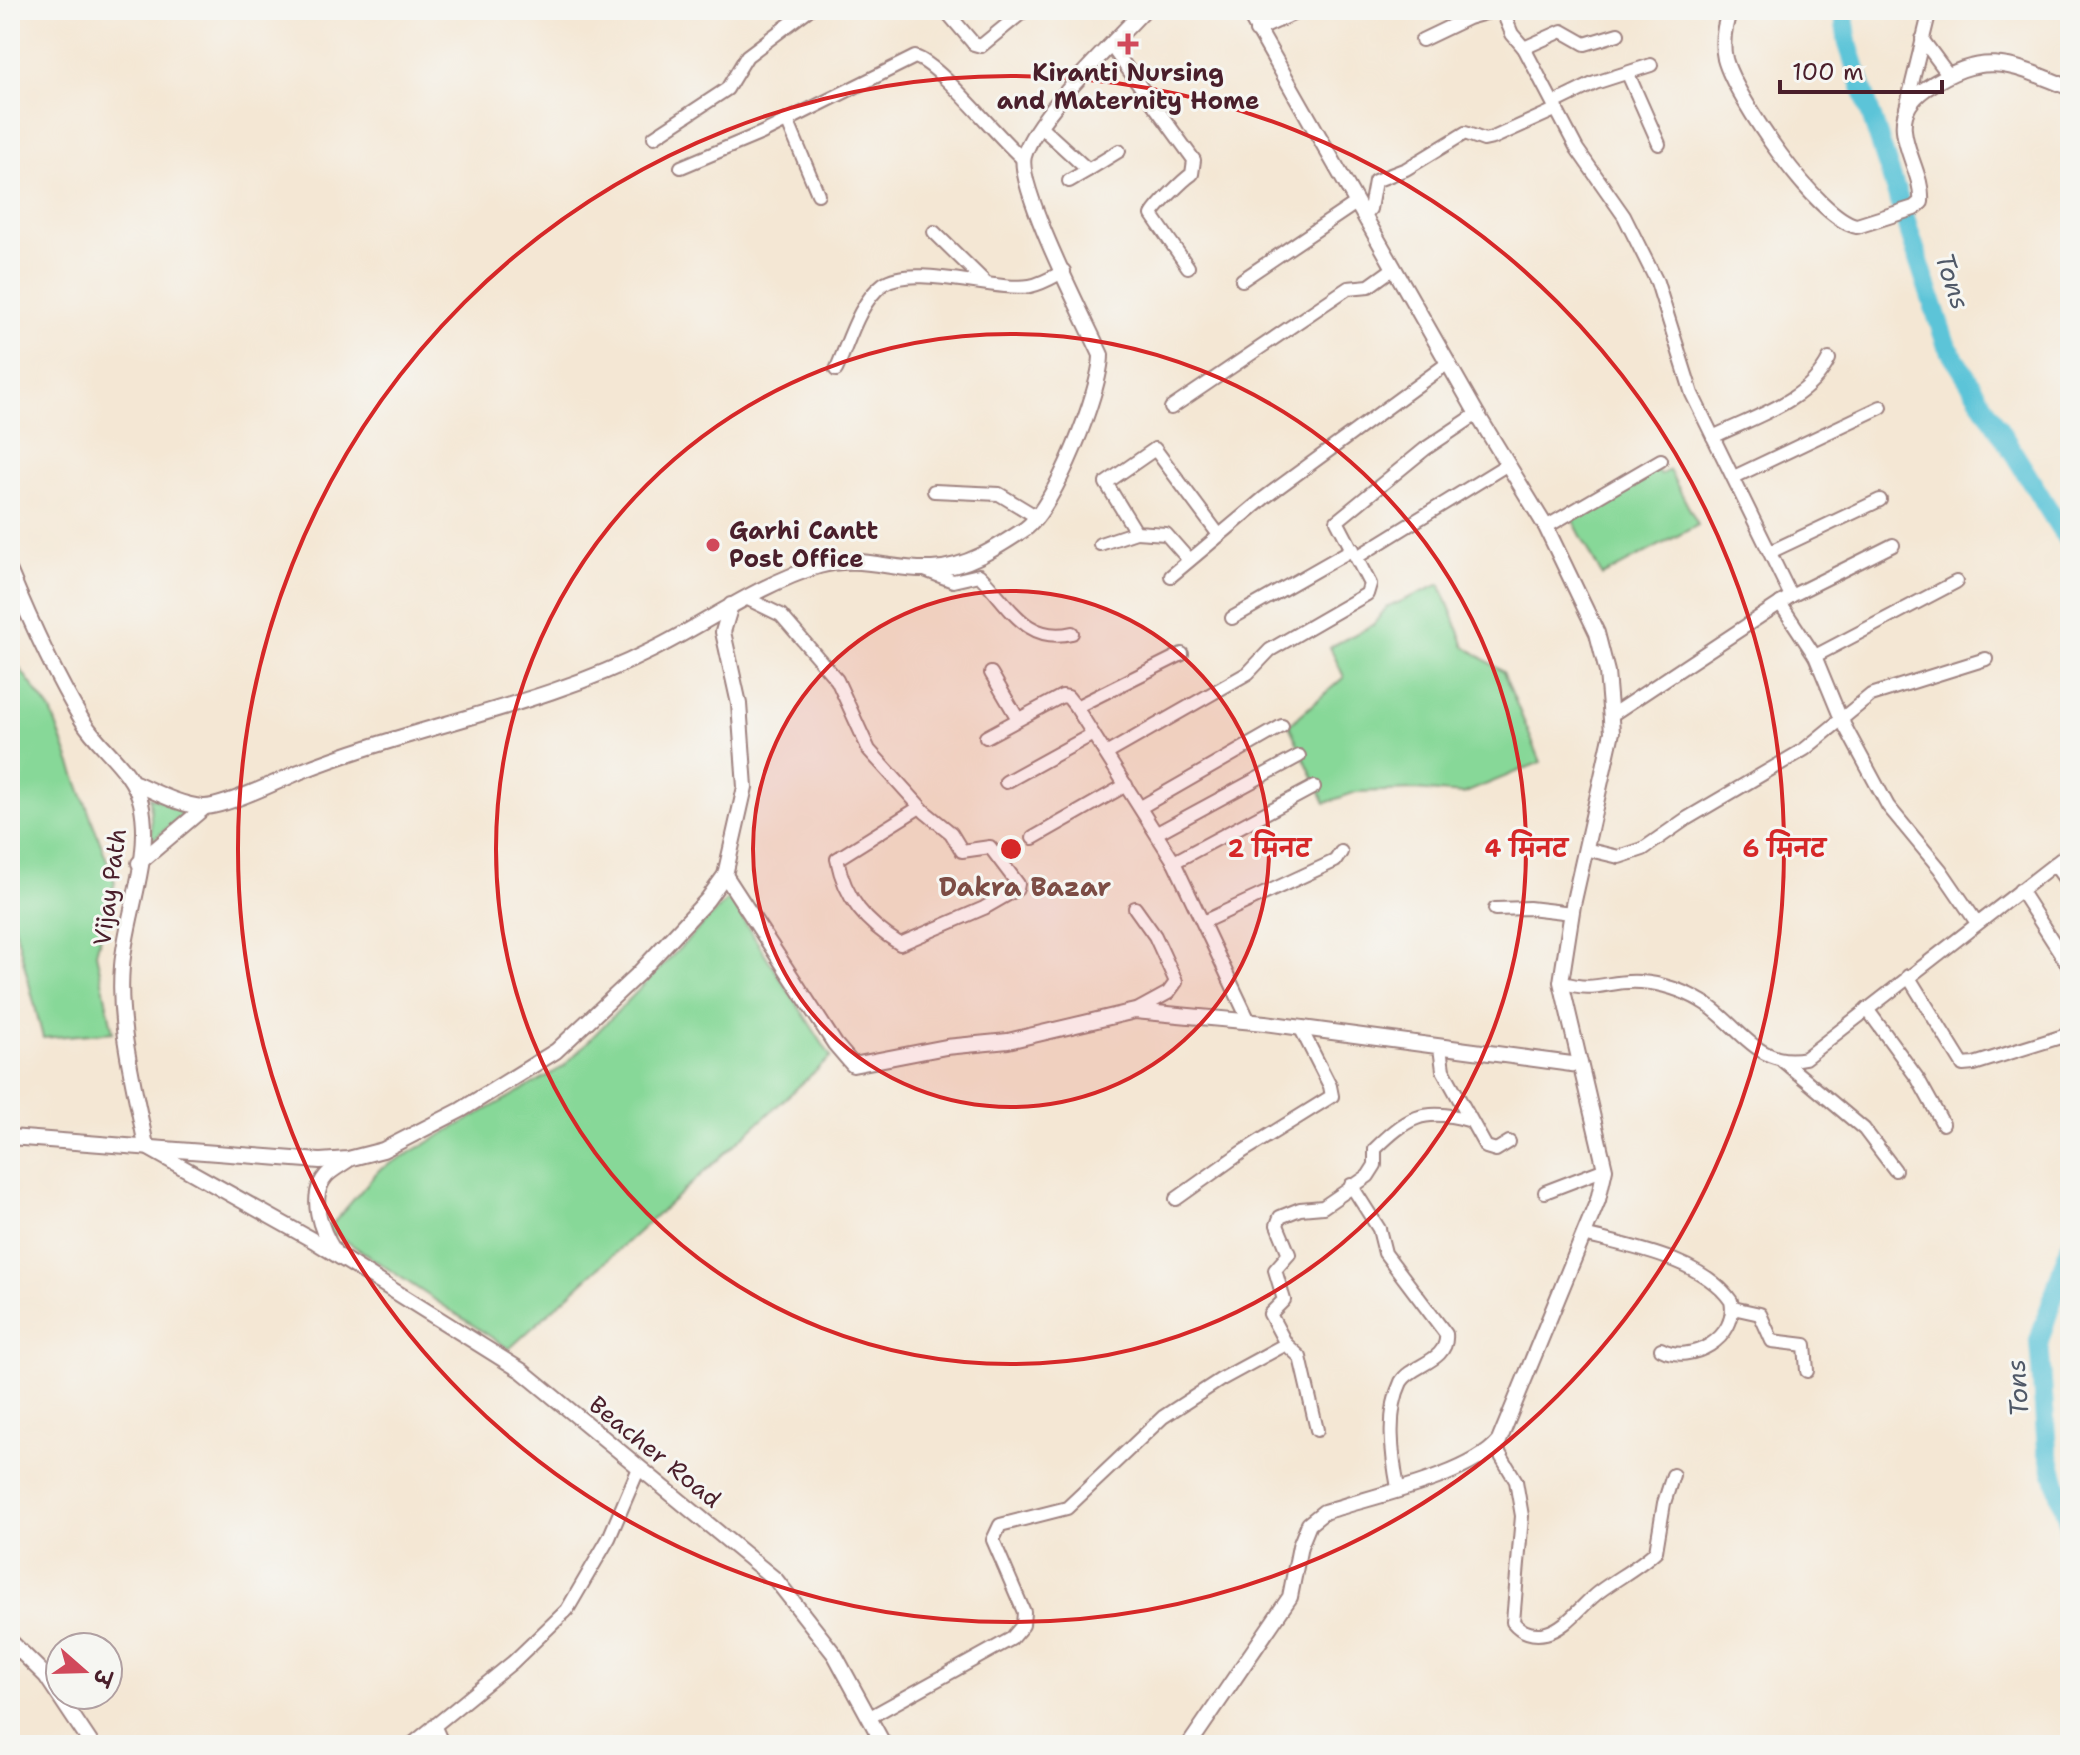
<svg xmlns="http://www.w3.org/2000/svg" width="2080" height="1755" viewBox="0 0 2080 1755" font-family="'Shantell Sans','Playpen Sans Deva',sans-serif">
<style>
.green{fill:#87d898;stroke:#687c62;stroke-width:2}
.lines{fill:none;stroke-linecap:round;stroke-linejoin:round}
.river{stroke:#5cc4d8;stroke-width:20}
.minor-casing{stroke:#9f8380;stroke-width:16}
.tertiary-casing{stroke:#9f8380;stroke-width:18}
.minor{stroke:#fff;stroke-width:12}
.tertiary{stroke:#fff;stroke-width:14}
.ring{fill:none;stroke:#d62828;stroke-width:4}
.poi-dot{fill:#d1495b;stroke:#f6f6f2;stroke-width:3}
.labels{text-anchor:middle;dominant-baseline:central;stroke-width:6;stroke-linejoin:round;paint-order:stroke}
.poi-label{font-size:24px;font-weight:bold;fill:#4a1f2b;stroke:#f6f6f2}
.street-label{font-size:24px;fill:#4a1f2b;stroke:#f6f6f2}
.water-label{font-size:26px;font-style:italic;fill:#505968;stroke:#f6f6f2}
.neighbourhood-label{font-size:26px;font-weight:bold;fill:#7d4d45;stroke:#f6f6f2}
.centre{fill:#d62828;stroke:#f6f6f2;stroke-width:4}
.ring-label{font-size:24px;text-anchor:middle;font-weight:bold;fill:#d62828;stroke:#f6f6f2;stroke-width:6;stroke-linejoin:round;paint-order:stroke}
</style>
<rect width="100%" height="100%" fill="#f6f6f2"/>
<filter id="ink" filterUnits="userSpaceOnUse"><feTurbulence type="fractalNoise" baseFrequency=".0125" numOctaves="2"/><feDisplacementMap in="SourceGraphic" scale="16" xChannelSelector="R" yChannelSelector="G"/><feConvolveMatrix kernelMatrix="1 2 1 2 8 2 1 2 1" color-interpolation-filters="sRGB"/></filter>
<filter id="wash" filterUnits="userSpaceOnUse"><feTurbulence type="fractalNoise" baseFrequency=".006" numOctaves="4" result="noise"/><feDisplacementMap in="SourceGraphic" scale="32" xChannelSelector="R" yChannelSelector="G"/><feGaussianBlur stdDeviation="1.8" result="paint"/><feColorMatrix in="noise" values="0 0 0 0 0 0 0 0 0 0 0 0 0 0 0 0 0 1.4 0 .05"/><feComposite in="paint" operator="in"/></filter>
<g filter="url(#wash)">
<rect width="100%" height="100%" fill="#f4e7d4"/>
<!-- green -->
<g class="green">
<polygon points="1656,469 1660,475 1669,470 1698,525 1602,576 1570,515"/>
<polygon points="1440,584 1465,646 1503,672 1541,762 1463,794 1415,790 1356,792 1325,803 1289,725 1344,677 1330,647 1373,625 1386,608"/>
<polygon points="10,655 51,711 115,882 96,953 113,1032 43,1038 10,908"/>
<polygon points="150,797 188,810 152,841"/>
<polygon points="729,898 831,1057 509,1349 328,1229 379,1170 563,1067"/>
</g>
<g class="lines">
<!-- river -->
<g class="river">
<polyline points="1843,10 1848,44 1946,344 2070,544"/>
<polyline points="2070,1245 2039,1341 2047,1449 2070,1529"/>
</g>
</g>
</g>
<g filter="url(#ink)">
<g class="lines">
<defs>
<g id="minor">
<polyline points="945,10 974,44 981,46 1025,10"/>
<polyline points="1502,10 1512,34 1524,48 1577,149 1624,216 1657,282 1692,394 1791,596"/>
<polyline points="1256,31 1302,10"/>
<polyline points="1922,39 1948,74"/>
<polyline points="1422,40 1468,18 1496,10"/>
<path d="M1111,46l83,114 -2,14c-9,6 -37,34 -40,41l36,52"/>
<polyline points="1524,48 1562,31 1585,44 1618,34"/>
<polyline points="1628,74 1659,144"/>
<polyline points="1554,103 1595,83 1651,65"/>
<polyline points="1906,108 1930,10"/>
<polyline points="787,120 818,194"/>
<polyline points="1040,126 1088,170 1119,151"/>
<polyline points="654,137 727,89 747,56 808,10"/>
<path d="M681,167l81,-34 153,-76c25,7 82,80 108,102"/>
<polyline points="1069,181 1088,170"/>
<polyline points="1364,215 1370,209 1375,181 1406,169 1465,133 1484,140 1493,138 1557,109"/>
<polyline points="934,232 984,281"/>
<polyline points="1242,280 1356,203"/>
<path d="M836,370c12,-26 23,-68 47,-86 30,-21 113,8 147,2 12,-2 23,-9 34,-15"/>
<polyline points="1171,408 1348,288 1369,286 1394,268"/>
<path d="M1713,437c40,-20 95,-35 116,-78"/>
<polyline points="1734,477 1881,407"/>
<polyline points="934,491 999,494 1037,517"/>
<polyline points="1546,527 1661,460"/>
<polyline points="1100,544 1136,532"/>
<polyline points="1770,552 1880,500"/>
<polyline points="1357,557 1508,464"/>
<polyline points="1189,560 1166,534 1136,532 1106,483 1155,449 1219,535"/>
<path d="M922,569l31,12 26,-6c29,27 45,69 93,58"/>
<polyline points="1171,576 1264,498 1448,363"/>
<path d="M746,598l35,17 56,65 32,70 56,62 26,21 11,18 28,-4 28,37 -1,5 -33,19 -84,36c-34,-21 -55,-45 -63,-85l83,-52"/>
<polyline points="1780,603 1815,656 1841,719 1888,806 1940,869 1977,923"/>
<polyline points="1232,618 1353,549"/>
<polyline points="1182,654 1076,707 1174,862 1249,1021"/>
<polyline points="1815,656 1956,582"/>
<polyline points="991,673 1018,719"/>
<polyline points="1613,714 1791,596 1893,545"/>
<polyline points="986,737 1062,696 1068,697 1076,707"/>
<polyline points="1106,754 1248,673 1270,650 1367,594 1370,584 1337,521 1425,449 1477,414"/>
<polyline points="1006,782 1093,734"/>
<polyline points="1141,807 1282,726"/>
<polyline points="1157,833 1299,756"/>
<polyline points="1033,838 1126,785"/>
<polyline points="1585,849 1619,857 1643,849 1686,819 1805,749 1871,695 1986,659"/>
<polyline points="1174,862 1314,787"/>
<polyline points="2054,864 2070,886"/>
<polyline points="2020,890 2070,968"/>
<polyline points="1135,908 1155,936 1176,982 1168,993 1135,1011"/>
<polyline points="1495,909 1529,908 1572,913"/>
<polyline points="1203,922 1335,861 1341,852"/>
<polyline points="1908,976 1963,1065 1974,1064 2070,1034"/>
<path d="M1561,982c36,12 48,-3 80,0 19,1 44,9 60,19 36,20 55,68 104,57l265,-206"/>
<polyline points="1867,1009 1918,1079 1943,1124"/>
<polyline points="1440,1048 1443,1070 1486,1147 1496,1150 1509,1142"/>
<polyline points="1783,1061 1864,1129 1895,1170"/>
<path d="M1351,1185l28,44 6,24 61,81c3,28 -35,30 -45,48 -15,31 -9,74 -3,106"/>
<polyline points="1545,1192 1605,1169"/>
<polyline points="1176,1199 1242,1152 1332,1096 1330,1086 1300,1027"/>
<path d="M1584,1235c47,12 118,24 147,66 8,37 -41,64 -70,48"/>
<polyline points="1733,1308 1760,1314 1772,1341 1805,1345 1807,1371"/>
<polyline points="1286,1344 1300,1357 1317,1430"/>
<path d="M1495,1446l21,35 6,35 -9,106c8,10 20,14 33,11 21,-5 37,-30 54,-42 19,-14 39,-24 56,-40l8,-48 9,-28"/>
<path d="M870,1717l141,-78 12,-14 1,-13 -31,-72 7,-15 67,-17 96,-91 57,-37 66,-36 -16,-30 14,-14 -9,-30 14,-16 -12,-29 3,-8 20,-8 23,-2 45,-31 7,-11v-16c32,-31 48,-42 93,-29"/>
<polyline points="434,1725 443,1745"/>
<polyline points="411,1745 513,1662 567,1610 609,1538 639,1468"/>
</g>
<g id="tertiary">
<path d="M1730,10c-6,16 -9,31 -5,49 10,38 93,161 132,167l57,-18 7,-6c2,-24 -15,-48 -17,-72 -2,-18 7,-31 21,-41 59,-39 84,-26 145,-1"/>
<path d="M10,572c21,51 43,100 72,148 18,29 51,49 59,83 12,53 -15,111 -19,163 -5,60 13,121 24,180"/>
<path d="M135,783c21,9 44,22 68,24 19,1 76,-26 96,-35 115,-46 241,-65 353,-122 55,-27 107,-66 167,-84 42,-12 72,5 113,3 34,-1 66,-22 93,-40 29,-20 76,-139 76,-174 -16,-35 -85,-169 -77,-199 12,-41 89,-112 120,-146"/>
<polyline points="139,863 205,807"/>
<polyline points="725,875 835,1044 853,1065 946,1047 1008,1041 1135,1011 1265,1023 1579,1065"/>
<polyline points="10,1137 320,1161 348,1159 383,1150 461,1110 556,1051 637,975 707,900 725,875 745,787 739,704 723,632 731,605"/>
<polyline points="150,1149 316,1242 522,1371 776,1580 835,1655 884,1745"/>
<path d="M334,1251c-13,-20 -26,-54 -8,-75 5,-6 15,-11 22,-16"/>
<polyline points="10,1641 46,1676 92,1745"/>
<path d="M1189,1745l101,-148 10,-51 9,-22 15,-12c45,-15 147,-36 175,-71l99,-241 7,-31 -44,-187 12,-77 39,-173 -5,-60 -10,-39 -51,-106 -69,-113 -230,-404"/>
</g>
</defs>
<!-- minor casing -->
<use href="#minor" class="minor-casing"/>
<!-- tertiary casing -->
<use href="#tertiary" class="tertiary-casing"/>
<!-- minor -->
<use href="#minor" class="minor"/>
<!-- tertiary -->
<use href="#tertiary" class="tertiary"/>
</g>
</g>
<!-- distance rings -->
<circle cx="1011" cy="849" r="258" fill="#d62828" fill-opacity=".12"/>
<g class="ring">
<circle cx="1011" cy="849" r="258"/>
<circle cx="1011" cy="849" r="515"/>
<circle cx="1011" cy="849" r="773"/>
</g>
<!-- markers -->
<g class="poi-dot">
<path d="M1124 32h8v8h8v8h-8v8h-8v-8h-8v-8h8z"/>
<circle cx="713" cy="545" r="8"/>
</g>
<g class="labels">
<!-- poi labels -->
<g class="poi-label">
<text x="1128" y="73">Kiranti Nursing<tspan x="1128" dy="28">and Maternity Home</tspan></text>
<text x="729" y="531" text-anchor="start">Garhi Cantt<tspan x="729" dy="28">Post Office</tspan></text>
</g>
<!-- street labels -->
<g class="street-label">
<text transform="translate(110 887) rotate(-82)">Vijay Path</text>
<text transform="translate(655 1452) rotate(39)">Beacher Road</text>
</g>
<!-- water labels -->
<g class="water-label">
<text transform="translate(1953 281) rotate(72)">Tons</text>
<text transform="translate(2017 1388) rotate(-94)">Tons</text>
</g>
<!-- neighbourhood labels -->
<g class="neighbourhood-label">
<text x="1025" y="886">Dakra Bazar</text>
</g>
</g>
<circle cx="1011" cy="849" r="12" class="centre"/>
<g class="ring-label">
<text x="1269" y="857">2 मिनट</text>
<text x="1526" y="857">4 मिनट</text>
<text x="1784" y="857">6 मिनट</text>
</g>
<!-- margin -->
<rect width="2080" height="1755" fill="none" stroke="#f6f6f2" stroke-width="40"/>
<!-- north arrow -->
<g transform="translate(84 1671) rotate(110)"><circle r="38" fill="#f6f6f2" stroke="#b1a0a2" stroke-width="2"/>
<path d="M0-6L14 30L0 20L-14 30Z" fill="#d1495b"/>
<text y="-12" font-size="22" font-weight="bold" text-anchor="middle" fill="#4a1f2b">उ</text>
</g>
<!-- scale -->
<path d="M1780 80v12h162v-12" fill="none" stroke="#4a1f2b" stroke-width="4"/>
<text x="1792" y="80" font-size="24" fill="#4a1f2b" stroke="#f6f6f2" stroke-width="6" paint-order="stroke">100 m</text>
</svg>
